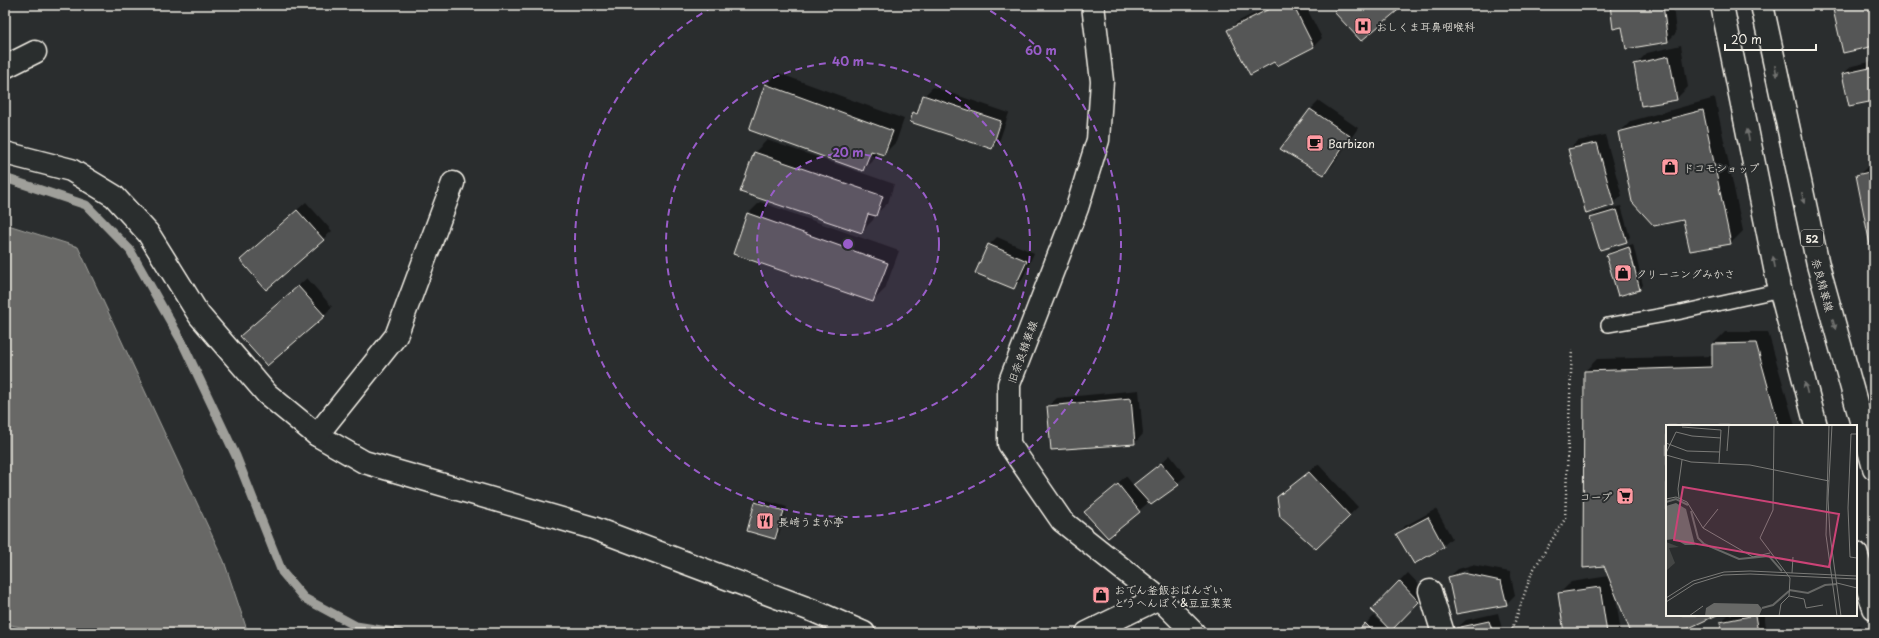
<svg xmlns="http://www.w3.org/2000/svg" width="1879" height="638" viewBox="0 0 1879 638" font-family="'Playpen Sans','Klee One',sans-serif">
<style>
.water{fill:#676866;stroke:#9f9f9a}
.shadow{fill:#0007;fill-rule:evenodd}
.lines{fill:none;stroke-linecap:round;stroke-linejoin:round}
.stream{stroke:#9f9f9a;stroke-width:9}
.building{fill:#555756;stroke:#f4f1e8}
.service-casing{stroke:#f4f1e8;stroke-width:16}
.minor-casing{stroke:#f4f1e8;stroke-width:25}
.tertiary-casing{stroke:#f4f1e8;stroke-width:25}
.primary-casing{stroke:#f4f1e8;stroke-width:25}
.path{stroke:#f4f1e8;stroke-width:2.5;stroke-dasharray:1 3;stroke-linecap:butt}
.service{stroke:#2a2d2e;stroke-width:13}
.minor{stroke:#2a2d2e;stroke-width:22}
.tertiary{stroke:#2a2d2e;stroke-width:22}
.primary{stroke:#2a2d2e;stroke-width:22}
.oneway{fill:#71726f}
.ring{fill:none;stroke:#995dc9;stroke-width:2;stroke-dasharray:7 5}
.labels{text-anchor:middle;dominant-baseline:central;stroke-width:4;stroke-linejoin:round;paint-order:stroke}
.shield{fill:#2a2d2e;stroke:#b7b6b0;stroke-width:1}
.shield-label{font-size:10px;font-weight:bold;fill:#f4f1e8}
.poi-label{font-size:11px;fill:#f4f1e8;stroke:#2a2d2e;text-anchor:start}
.street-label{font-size:11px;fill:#f4f1e8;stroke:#2a2d2e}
.inset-river{fill:none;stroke:#676866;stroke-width:2}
.inset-road{fill:none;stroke:#7b7b78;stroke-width:1}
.view{fill:#cc4377;fill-opacity:0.15;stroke:#cc4377;stroke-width:2}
.inset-edge{fill:none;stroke:#f4f1e8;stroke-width:2}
.centre{fill:#995dc9;stroke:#2a2d2e;stroke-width:2}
.ring-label{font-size:12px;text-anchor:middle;font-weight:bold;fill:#995dc9;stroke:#2a2d2e;stroke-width:4;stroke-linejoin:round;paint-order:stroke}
</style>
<rect width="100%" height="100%" fill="#2a2d2e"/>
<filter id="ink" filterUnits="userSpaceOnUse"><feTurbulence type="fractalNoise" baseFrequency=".025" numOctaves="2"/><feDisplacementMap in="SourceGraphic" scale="8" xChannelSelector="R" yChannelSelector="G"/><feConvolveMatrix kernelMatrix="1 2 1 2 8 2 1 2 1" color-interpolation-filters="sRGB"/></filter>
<g filter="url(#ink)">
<!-- water -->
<polygon class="water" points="5,224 78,247 224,561 248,633 51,633 11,625 5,632"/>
<!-- shadow -->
<g class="shadow">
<polygon points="972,5 983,5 980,8"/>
<polygon points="1271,5 1305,5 1322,38 1314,46 1275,61 1229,30 1237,22"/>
<polygon points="1611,5 1673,5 1676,33 1668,41 1623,26"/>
<polygon points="1681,45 1688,87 1676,99 1635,65 1647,53"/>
<polygon points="1874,61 1874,100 1843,74 1852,66"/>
<polygon points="778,73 904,119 896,142 884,154 877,152 875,158 863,170 766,85"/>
<polygon points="933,87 1009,113 1000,139 992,148 914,113 921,106 924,96"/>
<polygon points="1715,98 1743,231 1731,243 1691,250 1684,219 1619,133 1631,121"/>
<polygon points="1319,101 1358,128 1332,166 1324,174 1281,149 1311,109"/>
<polygon points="1605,135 1622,196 1613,204 1569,149 1578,141"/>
<polygon points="767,140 894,184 888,203 875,215 873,220 861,232 742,191 755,152"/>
<polygon points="1874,163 1874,243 1858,176 1870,164"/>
<polygon points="306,202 332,231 266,289 241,260"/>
<polygon points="760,202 899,251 885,289 873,301 748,214"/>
<polygon points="1621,206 1630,237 1626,241 1591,218 1595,214"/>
<polygon points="997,237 1034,253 1022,280 1014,288 989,245"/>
<polygon points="1633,244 1643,285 1639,290 1607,255 1612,251"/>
<polygon points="307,278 332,307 324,315 250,328"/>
<polygon points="1725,332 1768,332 1795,426 1667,426 1667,615 1714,615 1676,633 1632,633 1615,592 1621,633 1565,633 1559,594 1571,582 1609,576 1585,371 1597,359 1713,356 1713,344"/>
<polygon points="1139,390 1143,434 1135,443 1052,449 1048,406 1057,398"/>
<polygon points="1170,455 1186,476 1151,504 1149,502 1109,536 1085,512 1126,476 1134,486"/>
<polygon points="1318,464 1358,507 1316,547 1279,497"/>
<polygon points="760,499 787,507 779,534 775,538 756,503"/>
<polygon points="1436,509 1452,538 1443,546 1397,534 1405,526"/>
<path d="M1472,565l38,7 5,23 -9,9 -57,-27 9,-8zM1467,570l1,2 -10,3v-2z"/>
<polygon points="1408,573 1427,593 1390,631 1392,633 1357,633 1374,616 1389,630 1390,629 1372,610"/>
<polygon points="1498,613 1503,633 1458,633 1457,628 1466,620"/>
<polygon points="1728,615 1764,615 1767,633 1723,633 1721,622"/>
<polygon points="1860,625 1863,633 1837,633 1839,631"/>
<polygon points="1703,628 1704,633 1690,633"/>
</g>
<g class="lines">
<!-- stream -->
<polyline class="stream" points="5,178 86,205 130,250 182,342 236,456 282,572 304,598 356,626 400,633"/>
</g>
<!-- building -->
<g class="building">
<polygon points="1277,5 1293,5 1314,47 1277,66 1274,62 1250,75 1227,30"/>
<polygon points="1343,5 1402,5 1403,6 1361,41 1334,12"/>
<polygon points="1610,5 1663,5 1668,42 1626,49 1622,27 1613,29"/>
<polygon points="1832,5 1874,5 1874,46 1843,53"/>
<polygon points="1669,56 1677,100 1641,106 1634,64"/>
<polygon points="1874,67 1874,101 1849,106 1842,74"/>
<polygon points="765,84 893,131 884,155 871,151 863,171 749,130"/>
<polygon points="923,95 1001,121 992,149 910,122 913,112 917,114"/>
<polygon points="1310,109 1350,136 1324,175 1280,149"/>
<polygon points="1703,110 1731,244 1690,251 1683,220 1654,226 1632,202 1618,132"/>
<polygon points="1597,143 1614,205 1586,214 1568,149"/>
<polygon points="754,152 883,196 876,216 868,214 862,233 740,192"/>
<polygon points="1874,171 1874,244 1870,245 1856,175"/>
<polygon points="297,210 324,240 266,290 240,260"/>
<polygon points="1617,210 1627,242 1600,250 1590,218"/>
<polygon points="747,213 888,263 873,302 733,254"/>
<polygon points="988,244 1027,261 1014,289 975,273"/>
<polygon points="1629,247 1640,290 1618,296 1606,255"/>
<polygon points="298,286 325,316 267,366 240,336"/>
<polygon points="1756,343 1779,426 1667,426 1667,615 1717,615 1678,633 1631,633 1604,566 1583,568 1584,371 1712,367 1712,344"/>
<polygon points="1131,398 1135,444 1051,450 1047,406"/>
<polygon points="1161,463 1179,485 1151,505 1133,485"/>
<polygon points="1309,472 1350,516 1316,549 1280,517 1277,497"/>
<polygon points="1118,484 1140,512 1108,538 1084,512"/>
<polygon points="755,502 784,511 775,539 747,531"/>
<polygon points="1428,517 1444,547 1414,564 1396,534"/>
<polygon points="1463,573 1501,581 1507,605 1456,614 1448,577"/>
<polygon points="1399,581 1419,602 1391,631 1371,610"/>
<polygon points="1600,587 1607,633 1564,633 1558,593"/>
<polygon points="1755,615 1758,633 1722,633 1720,622"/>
<polygon points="1489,621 1493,633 1457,633 1456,628"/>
<polygon points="1365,623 1375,633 1356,633"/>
</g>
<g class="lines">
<defs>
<polyline id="service" points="1608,325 1681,312 1781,290"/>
<g id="minor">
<polyline points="5,67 35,52"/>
<polyline points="5,153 71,170 114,196 148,233 199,315 267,394 317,435 364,462 593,528 814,611 864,633"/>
<polyline points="317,435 396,336 453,183"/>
<polyline points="1430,591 1443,633"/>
<polyline points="1087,633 1159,598"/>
</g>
<polyline id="tertiary" points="1093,5 1102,81 1098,140 1077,208 1009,384 1009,444 1062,521 1159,598 1194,633"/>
<g id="primary">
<polyline points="1722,5 1776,273 1816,426"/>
<polyline points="1762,5 1818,265 1874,468"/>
<polyline points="1856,553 1874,608"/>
</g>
</defs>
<!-- service casing -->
<use href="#service" class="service-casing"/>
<!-- minor casing -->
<use href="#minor" class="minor-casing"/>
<!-- tertiary casing -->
<use href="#tertiary" class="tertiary-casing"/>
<!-- primary casing -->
<use href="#primary" class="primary-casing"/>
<!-- path -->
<polyline class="path" points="1511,633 1532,572 1565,519 1572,349"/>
<!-- service -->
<use href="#service" class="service"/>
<!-- minor -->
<use href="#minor" class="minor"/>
<!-- tertiary -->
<use href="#tertiary" class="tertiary"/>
<!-- primary -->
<use href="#primary" class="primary"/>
</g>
<!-- one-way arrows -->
<defs><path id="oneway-solid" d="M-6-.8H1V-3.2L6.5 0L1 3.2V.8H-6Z"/></defs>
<g class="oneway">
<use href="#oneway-solid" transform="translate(1776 71) rotate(78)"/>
<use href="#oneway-solid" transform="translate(1748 135) rotate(-101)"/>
<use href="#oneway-solid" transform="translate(1803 198) rotate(78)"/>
<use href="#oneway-solid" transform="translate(1774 262) rotate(-101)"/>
<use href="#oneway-solid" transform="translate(1834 324) rotate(75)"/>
<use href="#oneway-solid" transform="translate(1806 388) rotate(-104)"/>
</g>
</g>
<!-- distance rings -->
<circle cx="848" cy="244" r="91" fill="#995dc9" fill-opacity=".12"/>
<g class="ring">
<circle cx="848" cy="244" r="91"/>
<circle cx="848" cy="244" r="182"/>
<path d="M980 5A273 273 0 1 1 716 5"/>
</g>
<!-- icons -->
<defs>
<symbol id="hospital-square" viewBox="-11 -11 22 22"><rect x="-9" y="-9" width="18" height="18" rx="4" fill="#ff9aa2" stroke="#2a2d2e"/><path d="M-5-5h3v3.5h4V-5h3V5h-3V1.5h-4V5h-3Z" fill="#111"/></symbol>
<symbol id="cafe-square" viewBox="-11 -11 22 22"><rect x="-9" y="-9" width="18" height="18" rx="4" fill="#ff9aa2" stroke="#2a2d2e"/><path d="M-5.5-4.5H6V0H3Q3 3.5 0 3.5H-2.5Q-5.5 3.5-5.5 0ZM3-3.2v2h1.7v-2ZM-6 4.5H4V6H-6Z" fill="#111"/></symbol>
<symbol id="shop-square" viewBox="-11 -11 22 22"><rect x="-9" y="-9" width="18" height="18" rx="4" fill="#ff9aa2" stroke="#2a2d2e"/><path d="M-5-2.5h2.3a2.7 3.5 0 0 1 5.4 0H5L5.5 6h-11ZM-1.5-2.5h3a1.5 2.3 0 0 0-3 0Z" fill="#111"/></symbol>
<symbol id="supermarket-square" viewBox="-11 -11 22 22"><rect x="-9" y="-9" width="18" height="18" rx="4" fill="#ff9aa2" stroke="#2a2d2e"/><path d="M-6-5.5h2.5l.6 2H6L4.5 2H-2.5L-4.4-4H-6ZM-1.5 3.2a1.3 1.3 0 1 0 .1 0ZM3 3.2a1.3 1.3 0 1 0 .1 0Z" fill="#111"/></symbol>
<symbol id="restaurant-square" viewBox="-11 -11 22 22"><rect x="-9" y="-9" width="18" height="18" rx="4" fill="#ff9aa2" stroke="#2a2d2e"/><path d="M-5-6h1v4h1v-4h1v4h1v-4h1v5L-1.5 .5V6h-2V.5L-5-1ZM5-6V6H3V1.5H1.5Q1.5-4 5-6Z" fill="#111"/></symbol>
</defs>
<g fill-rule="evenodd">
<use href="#hospital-square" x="1353" y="16" width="20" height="20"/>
<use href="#cafe-square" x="1305" y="133" width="20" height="20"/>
<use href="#shop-square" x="1660" y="157" width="20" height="20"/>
<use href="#shop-square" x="1613" y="263" width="20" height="20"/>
<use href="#supermarket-square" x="1615" y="486" width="20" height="20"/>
<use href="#restaurant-square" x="755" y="511" width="20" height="20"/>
<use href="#shop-square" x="1091" y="585" width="20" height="20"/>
</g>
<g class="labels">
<!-- shield labels -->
<rect class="shield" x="1801" y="230" width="22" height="16" rx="3"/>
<g class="shield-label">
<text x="1812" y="238">52</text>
</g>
<!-- poi labels -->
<g class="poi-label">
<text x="1376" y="26">おしくま耳鼻咽喉科</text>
<text x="1328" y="143">Barbizon</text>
<text x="1683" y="167">ドコモショップ</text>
<text x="1636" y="273">クリーニングみかさ</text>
<text x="1612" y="496" text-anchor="end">コープ</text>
<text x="778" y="521">長崎うまか亭</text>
<text x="1114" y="589">おでん釜飯おばんざい<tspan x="1114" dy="13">とうへんぼく&amp;豆豆菜菜</tspan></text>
</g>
<!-- street labels -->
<g class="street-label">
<text transform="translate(1823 285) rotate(75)">奈良精華線</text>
<text transform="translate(1022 352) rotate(-70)">旧奈良精華線</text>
</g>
</g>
<!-- overview -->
<g transform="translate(1666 425)">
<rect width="191" height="191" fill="#2a2d2e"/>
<path d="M0,117l13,5 -10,1 6,15 -8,7z" fill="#444645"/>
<path d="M10,78l10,6 9,36h-10l-10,-6 -9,1v-34zM48,178l44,1 4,5 -3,7h-54l1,-8z" fill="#676866"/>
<path class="inset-river" d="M0,77l10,-3 12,6M25,86l7,27 6,6 35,15 30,-3 13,15M123,165l19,3 17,-8 12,-1M96,183l11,-3 16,-14"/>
<path class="inset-road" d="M108,0l-1,85 -13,28 30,40 -1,18 -8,8 -2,12M163,0l-3,110 11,81M166,0l-4,74 2,36 11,81M16,2l39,3 -2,33M191,9h-6l-3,74 2,49 7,1M0,18l21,8 33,1M61,26l2,-26M0,28l10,-21 16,4 29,2M0,30l25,7 59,3 79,16M13,73l-1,-9 4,-29M0,74l10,-2 11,5 16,26 50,29 17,-4M37,103l15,-19M126,148l1,-16M171,158l20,5M123,171l15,3 2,9 17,-3M0,173l27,-17 31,-9 26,-1 107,5M0,177l28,-18 29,-9 27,-1 107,5M23,191l14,-10"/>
<path class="view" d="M17,62l156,27 -10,53 -155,-27z"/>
<rect width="191" height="191" class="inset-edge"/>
</g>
<circle cx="848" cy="244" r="6" class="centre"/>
<g class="ring-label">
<text x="1041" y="55">60 m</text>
<text x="848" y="66">40 m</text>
<text x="848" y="157">20 m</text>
</g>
<!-- margin -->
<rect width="1879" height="638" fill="none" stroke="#2a2d2e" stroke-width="20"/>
<rect x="10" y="10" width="1859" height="618" fill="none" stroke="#f4f1e8" stroke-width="1.5" filter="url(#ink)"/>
<!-- scale -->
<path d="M1725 44v6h91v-6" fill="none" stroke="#f4f1e8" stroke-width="2"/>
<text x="1731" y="44" font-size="12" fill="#f4f1e8" stroke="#2a2d2e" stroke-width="3" paint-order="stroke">20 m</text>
</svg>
